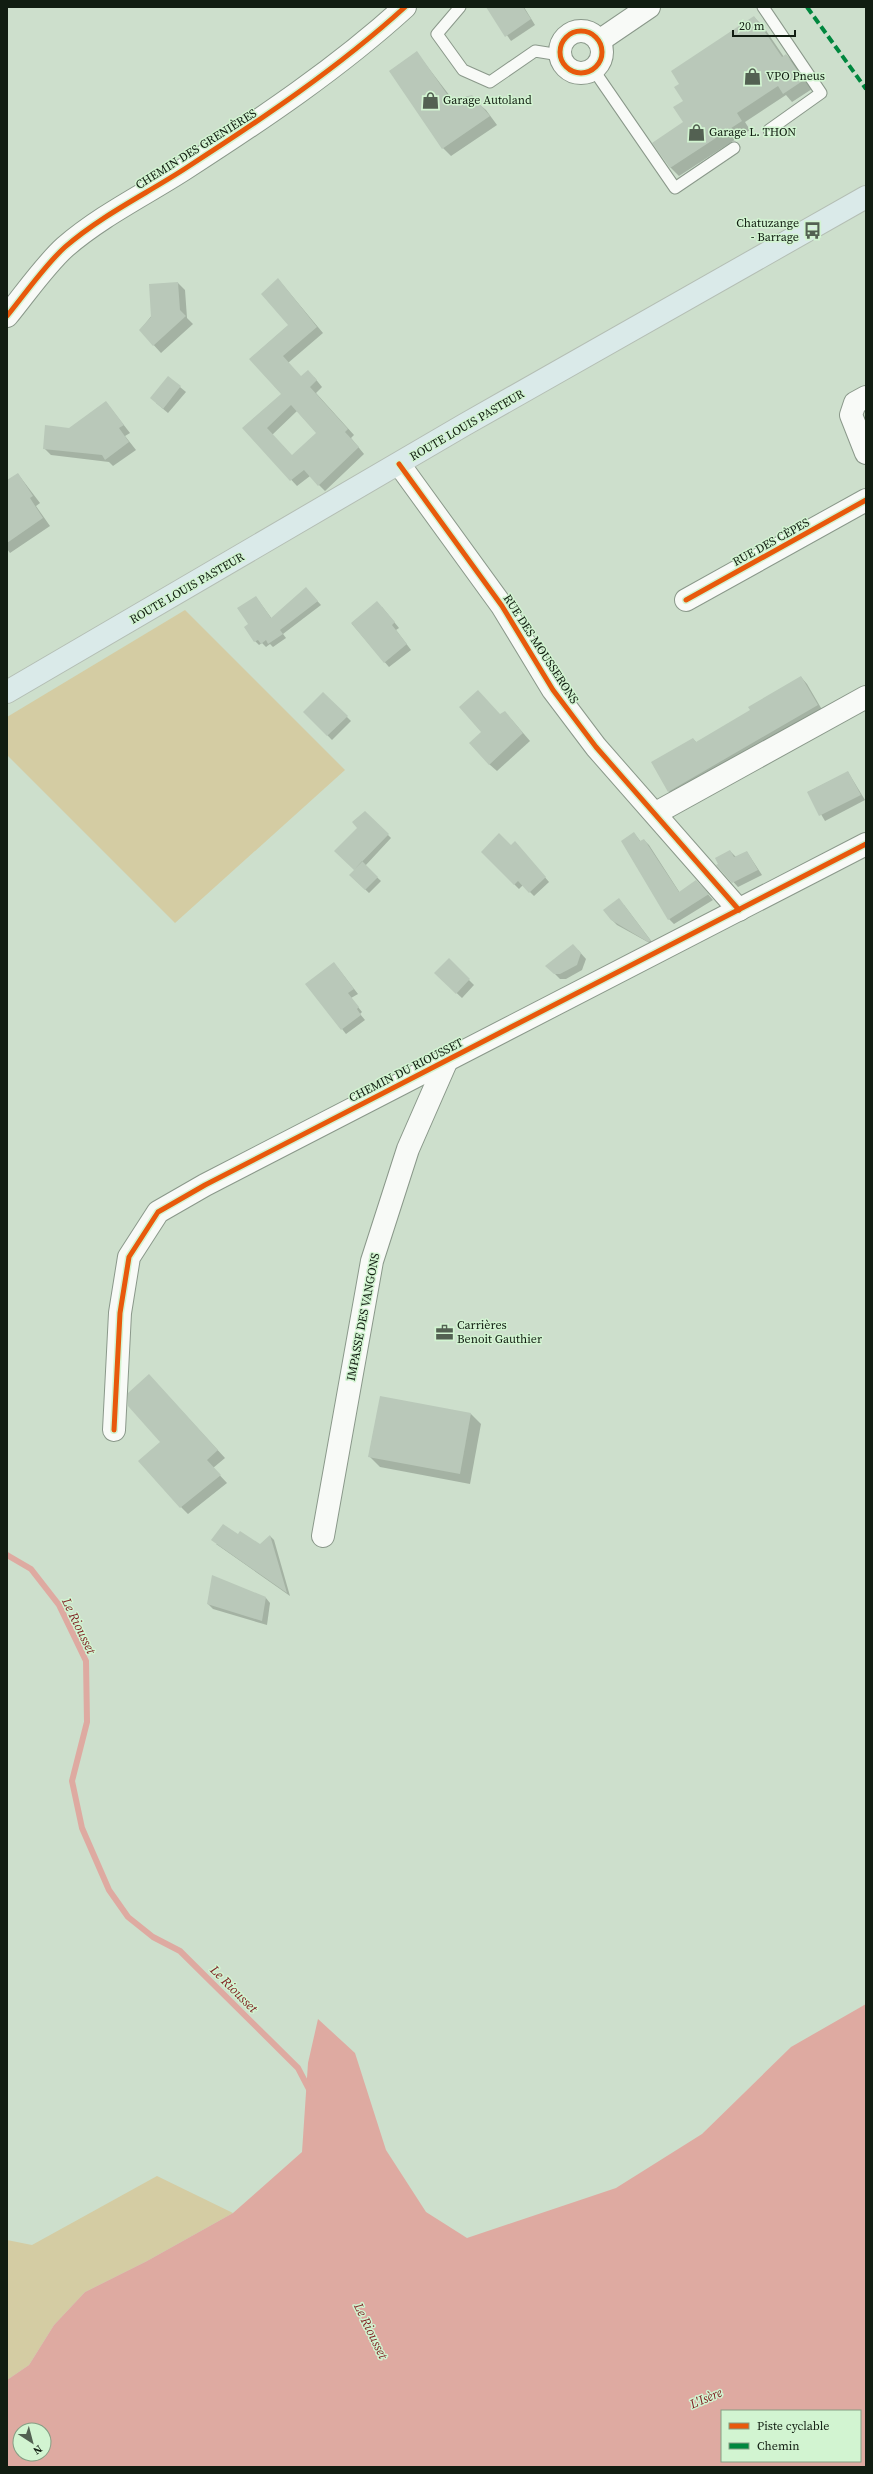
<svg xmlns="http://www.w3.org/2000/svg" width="873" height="2474" viewBox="0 0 873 2474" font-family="'Source Serif 4',serif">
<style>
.green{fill:#d4cca3}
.water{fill:#deaaa1;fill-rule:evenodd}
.shadow{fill:#0003;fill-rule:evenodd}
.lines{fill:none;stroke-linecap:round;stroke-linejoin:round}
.stream{stroke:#deaaa1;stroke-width:6}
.building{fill:#b9c8b9;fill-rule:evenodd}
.lane-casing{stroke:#8a988a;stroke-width:13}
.street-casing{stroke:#8a988a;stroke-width:24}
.secondary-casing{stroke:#8a988a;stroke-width:24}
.primary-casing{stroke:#b4beb4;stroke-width:24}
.lane{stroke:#f8faf7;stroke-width:11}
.street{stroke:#f8faf7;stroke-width:22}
.secondary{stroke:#f8faf7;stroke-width:22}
.primary{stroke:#daeae9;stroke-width:22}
.quiet{stroke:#00873e;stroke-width:4;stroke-dasharray:8 4;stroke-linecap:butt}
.cycleway-casing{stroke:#d2f4d1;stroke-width:8}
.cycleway{stroke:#e8590c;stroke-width:5}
.labels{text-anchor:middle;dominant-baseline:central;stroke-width:3;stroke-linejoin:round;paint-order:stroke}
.poi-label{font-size:12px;fill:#111d11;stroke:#d2f4d1;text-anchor:start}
.street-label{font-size:12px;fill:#111d11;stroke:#d2f4d1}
.water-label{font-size:13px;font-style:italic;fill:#7f1f21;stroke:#d2f4d1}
</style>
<rect width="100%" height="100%" fill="#cddfcc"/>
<!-- green -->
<g class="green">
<polygon points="185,610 345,770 175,923 7,755 7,717"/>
<polygon points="157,2176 233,2213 147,2261 85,2292 54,2325 29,2365 7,2380 7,2240 32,2245"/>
</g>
<!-- water -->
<path class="water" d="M866,2004v463h-859v-87l22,-15 25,-40 31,-33 62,-31 86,-48 69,-61 6,-89 10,-44 37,34 31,97 40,62 41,26 149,-50 86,-54 89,-87zM722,2411h138v50h-138zM20,2430h24v24h-24z"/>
<!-- shadow -->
<g class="shadow">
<polygon points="487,7 524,7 535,25 511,41"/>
<polygon points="754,17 763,26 784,57 786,55 795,64 812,89 792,102 786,95 745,122 750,130 679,176 670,167 685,123 685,101 680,84"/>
<polygon points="417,53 453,100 469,96 486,110 497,125 451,156 443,148"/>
<path d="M278,279l45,54 -35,30 13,14h13l8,10 -6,6 38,42 -3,3 13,16 -39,37 -15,-15 -13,10 -54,-58 39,-34 -32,-35 39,-34zM297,411l20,22 -25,23 -20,-21z"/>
<polygon points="178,283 185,290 187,318 193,324 161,353 140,330"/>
<polygon points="168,377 186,392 168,413 156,403"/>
<polygon points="106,402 130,433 125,436 136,450 113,466 109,462 51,455 44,448"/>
<polygon points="18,474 40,503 36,506 50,526 10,553 7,549 7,481"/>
<polygon points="310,593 321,605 283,634 286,638 273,647 270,644 266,647 262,643 259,645 255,641 250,625 256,597 272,619"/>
<polygon points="382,607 399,628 396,630 411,650 389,667 352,624"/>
<polygon points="801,677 807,684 824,713 676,798 669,792 693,739 697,743 751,711"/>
<polygon points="323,693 351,721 332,740 305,712"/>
<polygon points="501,715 512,720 530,741 497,771 489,764"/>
<polygon points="848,772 865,800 825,821 808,792"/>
<polygon points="365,812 391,838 365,866 381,881 369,893 350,875 355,870 359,828"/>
<polygon points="634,833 641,842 644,840 649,845 680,893 701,886 713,900 674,924 669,919"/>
<polygon points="515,842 549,882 534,896 523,885 519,889 482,852 511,846"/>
<polygon points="730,851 736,857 747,852 762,875 738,887 718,865"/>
<polygon points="624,905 655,946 617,925 611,919"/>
<polygon points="578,950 586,959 582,970 566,979 560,979 547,966"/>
<polygon points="449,960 474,985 462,998 435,973"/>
<polygon points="338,968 358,994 351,998 362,1012 360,1014 365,1020 346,1034 307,984"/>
<polygon points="156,1383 225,1458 213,1468 227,1483 188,1514 181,1507 162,1442"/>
<polygon points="471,1414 481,1424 470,1484 380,1467 370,1457"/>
<polygon points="238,1535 260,1546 270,1536 274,1540 290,1596 216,1544"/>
<polygon points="266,1598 270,1603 267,1625 213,1609 208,1604"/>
</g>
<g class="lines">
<!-- stream -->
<polyline class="stream" points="7,1555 31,1569 59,1605 86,1661 87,1722 72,1781 82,1828 109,1890 128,1917 153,1937 180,1951 298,2068 310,2091"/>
</g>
<!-- building -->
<g class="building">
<polygon points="486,7 523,7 531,19 505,37"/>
<polygon points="754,16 782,57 786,54 804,80 783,94 778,86 737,113 742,121 670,168 652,143 683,122 673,107 683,101 674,87 679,84 671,71"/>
<polygon points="417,51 451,100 472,95 490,116 442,149 389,71"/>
<path d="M278,278l39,49 -34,29 18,20 7,-6 9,10 -7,7 38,42 -3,3 14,15 -41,39 -14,-16 -14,11 -48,-53 39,-34 -32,-35 39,-34 -27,-31zM291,405l25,28 -24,22 -25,-27z"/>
<polygon points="178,282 180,310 186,316 153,346 139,330 151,317 149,284"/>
<polygon points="168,376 181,386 163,409 150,398"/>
<polygon points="106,401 124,425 119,428 129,442 105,460 102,455 43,449 45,425 69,428"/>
<polygon points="18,473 33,496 30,498 43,518 7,543 7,480"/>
<polygon points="306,587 318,601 280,630 283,634 268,644 266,640 261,644 258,640 254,642 244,627 248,624 237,608 256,596 271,618"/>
<polygon points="377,601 395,622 392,625 407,644 384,663 351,623"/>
<polygon points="801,676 818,705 668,792 651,762 693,738 696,742 750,710 748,707"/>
<polygon points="478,690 500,714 505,711 523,733 489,765 469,743 481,732 459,707"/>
<polygon points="323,692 348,716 327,736 303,712"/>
<polygon points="848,771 861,795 819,816 807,792"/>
<polygon points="365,811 389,834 355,869 362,861 378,877 365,890 349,875 354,870 334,851 357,828 352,822"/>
<polygon points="634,832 640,841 644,839 679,892 696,880 709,894 668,920 621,841"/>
<polygon points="499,833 511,845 515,841 546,877 529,893 518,881 514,885 481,852"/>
<polygon points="730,850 734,857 747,851 758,870 732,883 716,865 718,864 715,858"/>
<polygon points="619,898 651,941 648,942 611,920 603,910"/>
<polygon points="573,944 581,953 577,965 560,974 554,974 545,966"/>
<polygon points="449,958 470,979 456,994 434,973"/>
<polygon points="334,962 354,989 348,993 359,1007 357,1009 361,1015 341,1030 305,984"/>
<polygon points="149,1374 218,1450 207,1460 221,1475 180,1508 138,1461 160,1442 128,1406 128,1393"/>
<polygon points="380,1396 471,1413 460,1474 368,1457"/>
<polygon points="223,1524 238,1534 240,1531 260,1544 270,1535 287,1593 211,1540"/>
<polygon points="212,1575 266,1597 262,1621 207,1604"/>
</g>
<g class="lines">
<defs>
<g id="lane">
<polyline points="460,7 437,34 463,70 490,82 535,51 560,55"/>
<polyline points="763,7 821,93 769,130"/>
<polyline points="593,69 675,188 734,148"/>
</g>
<g id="street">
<circle cx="581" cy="52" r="21"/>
<polyline points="599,41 649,7"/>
<polyline points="866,397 855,403 851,415 866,453"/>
<polyline points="399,464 502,606 553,690 596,747 739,910"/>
<polyline points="686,600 866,500"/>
<polyline points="656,813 866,697"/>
<polyline points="114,1430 120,1313 129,1257 158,1212 205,1185 866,844"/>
<polyline points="323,1536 372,1261 408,1149 447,1060"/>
</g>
<path id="secondary" d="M7,316c18,-22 38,-51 58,-69 37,-32 81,-53 121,-79 76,-49 152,-100 219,-161"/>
<polyline id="primary" points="7,692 464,425 866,197"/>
</defs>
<!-- lane casing -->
<use href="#lane" class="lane-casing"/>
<!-- street casing -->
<use href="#street" class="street-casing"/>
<!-- secondary casing -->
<use href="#secondary" class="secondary-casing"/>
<!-- primary casing -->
<use href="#primary" class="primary-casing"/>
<!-- lane -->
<use href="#lane" class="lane"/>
<!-- street -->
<use href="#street" class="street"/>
<!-- secondary -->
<use href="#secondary" class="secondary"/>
<!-- primary -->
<use href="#primary" class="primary"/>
<!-- quiet -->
<polyline class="quiet" points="807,7 866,89"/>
<defs>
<g id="cycleway">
<circle cx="581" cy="52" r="21"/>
<path d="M7,316c18,-22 38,-51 58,-69 37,-32 81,-53 121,-79 76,-49 152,-100 219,-161"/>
<polyline points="399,464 502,606 553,690 596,747 739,910"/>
<polyline points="686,600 866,500"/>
<polyline points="114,1430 120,1313 129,1257 158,1212 205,1185 866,844"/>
</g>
</defs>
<!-- cycleway casing -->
<use href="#cycleway" class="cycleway-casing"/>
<!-- cycleway -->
<use href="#cycleway" class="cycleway"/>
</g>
<!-- icons -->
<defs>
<symbol id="shop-bare" viewBox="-9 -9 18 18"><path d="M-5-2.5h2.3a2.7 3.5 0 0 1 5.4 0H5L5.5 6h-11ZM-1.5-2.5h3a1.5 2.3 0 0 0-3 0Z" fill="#536152" stroke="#d2f4d1" stroke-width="2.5" paint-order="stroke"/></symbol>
<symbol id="bus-bare" viewBox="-9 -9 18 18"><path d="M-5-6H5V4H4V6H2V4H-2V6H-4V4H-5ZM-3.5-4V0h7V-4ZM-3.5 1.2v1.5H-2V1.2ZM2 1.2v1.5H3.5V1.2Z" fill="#536152" stroke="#d2f4d1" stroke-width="2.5" paint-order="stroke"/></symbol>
<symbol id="office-bare" viewBox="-9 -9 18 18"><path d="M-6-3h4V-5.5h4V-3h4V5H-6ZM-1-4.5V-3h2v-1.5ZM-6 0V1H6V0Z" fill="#536152" stroke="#d2f4d1" stroke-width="2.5" paint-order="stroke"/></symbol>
</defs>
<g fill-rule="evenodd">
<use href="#shop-bare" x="740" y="64" width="25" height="25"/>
<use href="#shop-bare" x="418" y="88" width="25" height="25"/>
<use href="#shop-bare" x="684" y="120" width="25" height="25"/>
<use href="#bus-bare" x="800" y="218" width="25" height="25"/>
<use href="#office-bare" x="432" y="1320" width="25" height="25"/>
</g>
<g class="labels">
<!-- poi labels -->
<g class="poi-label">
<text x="766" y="76">VPO Pneus</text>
<text x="443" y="100">Garage Autoland</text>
<text x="709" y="132">Garage L. THON</text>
<text x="799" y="223" text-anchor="end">Chatuzange<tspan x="799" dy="14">- Barrage</tspan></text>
<text x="457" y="1325">Carrières<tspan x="457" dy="14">Benoit Gauthier</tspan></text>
</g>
<!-- street labels -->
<g class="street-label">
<text transform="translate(196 149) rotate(-32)">CHEMIN DES GRENIÈRES</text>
<text transform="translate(467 425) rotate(-30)">ROUTE LOUIS PASTEUR</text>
<text transform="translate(771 542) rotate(-29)">RUE DES CÈPES</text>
<text transform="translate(187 588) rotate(-30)">ROUTE LOUIS PASTEUR</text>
<text transform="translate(541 649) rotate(57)">RUE DES MOUSSERONS</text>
<text transform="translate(406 1070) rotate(-27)">CHEMIN DU RIOUSSET</text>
<text transform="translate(363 1317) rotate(-79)">IMPASSE DES VANGONS</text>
</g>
<!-- water labels -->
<g class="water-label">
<text transform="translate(79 1626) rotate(64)">Le Riousset</text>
<text transform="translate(234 1989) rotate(45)">Le Riousset</text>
<text transform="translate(371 2331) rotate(64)">Le Riousset</text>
<text transform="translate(706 2398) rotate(-23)">L'Isère</text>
</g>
</g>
<!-- border -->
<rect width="873" height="2474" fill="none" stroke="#111d11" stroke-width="16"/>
<!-- legend -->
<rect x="721" y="2410" width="140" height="52" fill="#d2f4d1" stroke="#859e84"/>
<rect x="729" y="2423" width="20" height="6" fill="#e8590c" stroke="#859e84"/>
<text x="757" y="2430" font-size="12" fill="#111d11">Piste cyclable</text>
<rect x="729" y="2443" width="20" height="6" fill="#00873e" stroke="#859e84"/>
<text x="757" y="2450" font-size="12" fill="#111d11">Chemin</text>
<!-- north arrow -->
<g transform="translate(32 2442) rotate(144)"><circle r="19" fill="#d2f4d1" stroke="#859e84"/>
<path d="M0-3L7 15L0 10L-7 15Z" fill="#536152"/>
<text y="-6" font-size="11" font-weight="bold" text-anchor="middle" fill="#111d11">N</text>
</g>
<!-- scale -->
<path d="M733 30v6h62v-6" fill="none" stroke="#111d11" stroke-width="2"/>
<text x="739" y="30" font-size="12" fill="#111d11" stroke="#d2f4d1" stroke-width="3" paint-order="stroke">20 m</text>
</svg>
